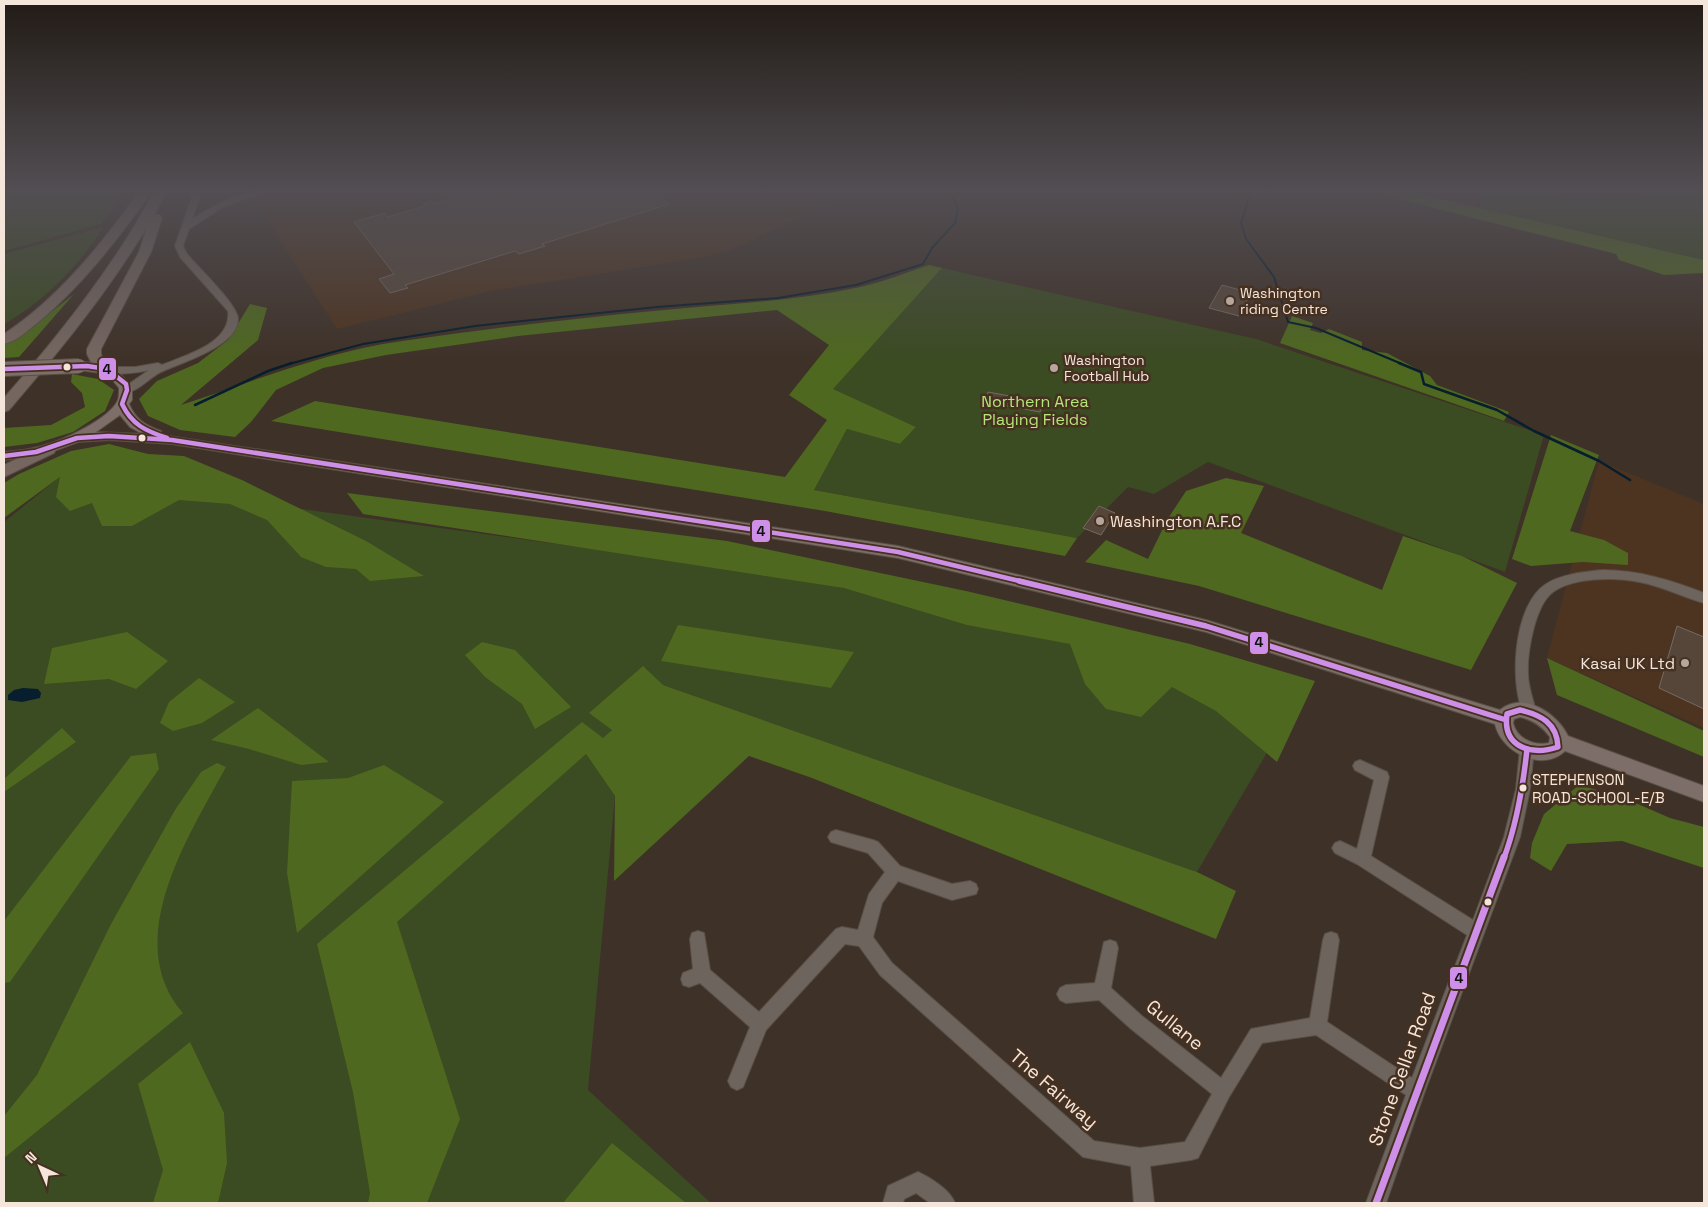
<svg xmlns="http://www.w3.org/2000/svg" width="1708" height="1207" viewBox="0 0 1708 1207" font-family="'Space Grotesk',sans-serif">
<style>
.built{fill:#4d3420}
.green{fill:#3b4b22}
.forest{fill:#4e681f}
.water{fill:#061e2d}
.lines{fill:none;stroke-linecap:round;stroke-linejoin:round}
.stream-far1{stroke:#061e2d;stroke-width:2}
.stream{stroke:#061e2d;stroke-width:2.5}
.building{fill:#56463a;stroke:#756a62}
.minor-casing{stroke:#5a4f46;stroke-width:2}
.major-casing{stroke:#5a4f46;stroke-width:2}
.highway-casing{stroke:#5a4f46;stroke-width:2}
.minor{fill:#6e645e;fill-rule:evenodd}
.major{fill:#7d6e69;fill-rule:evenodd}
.highway{fill:#756660;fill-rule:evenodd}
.major-bridge-casing{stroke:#5a4f46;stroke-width:16;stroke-linecap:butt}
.major-bridge{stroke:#7d6e69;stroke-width:14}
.bus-1-far2-casing{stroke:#463020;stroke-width:8}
.bus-1-far1-casing{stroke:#463020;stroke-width:9}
.bus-1-casing{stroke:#463020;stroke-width:11}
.bus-1-far2{stroke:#ce8fe9;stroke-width:4.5}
.bus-1-far1{stroke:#ce8fe9;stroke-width:5.5}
.bus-1{stroke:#ce8fe9;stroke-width:7}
.poi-dot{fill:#b5a79d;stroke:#463020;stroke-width:2}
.bus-dot{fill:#f5e6dc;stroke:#463020;stroke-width:2}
.labels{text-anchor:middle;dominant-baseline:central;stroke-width:5;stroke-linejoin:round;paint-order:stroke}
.far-poi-label{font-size:14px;fill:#f5e6dc;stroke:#463020;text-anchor:start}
.bus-label{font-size:15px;fill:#f5e6dc;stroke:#463020;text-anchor:start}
.park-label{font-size:16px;fill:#b5e679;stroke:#463020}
.poi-label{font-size:16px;fill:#f5e6dc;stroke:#463020;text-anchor:start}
.near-street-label{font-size:19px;fill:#f5e6dc;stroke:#463020}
.line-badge{stroke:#463020;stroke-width:2}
.pale-badge-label{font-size:14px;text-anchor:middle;font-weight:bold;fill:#111}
</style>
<rect width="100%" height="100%" fill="#3e3128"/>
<!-- built -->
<g class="built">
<polygon points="280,191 842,191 808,214 728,251 700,258 491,291 337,329 263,214 263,209 250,209 244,200"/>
<polygon points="1599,461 1704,504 1704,728 1547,658"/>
</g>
<!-- green -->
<g class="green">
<polygon points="4,191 126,191 101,224 4,251"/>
<polygon points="1480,191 1540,191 1582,201 1646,195 1646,191 1704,191 1704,260 1481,208"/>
<path d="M103,227c-21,36 -62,77 -99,97v-70z"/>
<polygon points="942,268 1256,339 1544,435 1505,572 1208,462 1154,494 1128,487 1077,538 814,490 847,429 900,444 916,427 832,389"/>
<polygon points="61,476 885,589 1292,710 1197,872 663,685 586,754 615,796 588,1090 711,1203 4,1203 4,522"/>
</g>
<!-- forest -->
<g class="forest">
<polygon points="1367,191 1406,191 1704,260 1704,273 1664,275 1619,260 1616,254"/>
<path d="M929,265l13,3 -109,121 83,38 -16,17 -53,-15 -33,61 263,48 -12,18 -240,-45 -554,-90 44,-20 470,76 42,-57 -38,-25 40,-50 -52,-35 -259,26 -132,19 -63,13 -47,22 -25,32 -16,15 -55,-7 -32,-14 -9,-17 18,-18 41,-18 30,-23 22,-36 17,4 -9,32 -77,65c73,-24 144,-53 221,-64 83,-12 167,-22 251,-30 68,-7 136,-9 202,-23 25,-5 50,-15 74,-23z"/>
<polygon points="74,294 19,357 4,358 4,345 28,330"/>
<polygon points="1292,316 1313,323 1310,330 1321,333 1329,329 1362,342 1362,350 1387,353 1430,376 1437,385 1509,412 1504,421 1280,343"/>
<polygon points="72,374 98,379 114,390 105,411 73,432 37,443 4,447 4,428 51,425 85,407 82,393 71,382"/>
<polygon points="1551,435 1599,455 1570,531 1604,540 1628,553 1628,565 1583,562 1531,566 1512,559"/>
<polygon points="109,444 148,454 184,456 242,480 366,541 424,576 370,581 356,569 326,567 301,557 267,520 230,504 179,500 132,526 102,526 92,503 70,511 56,497 60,477 4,518 4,483 19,474 71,451"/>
<polygon points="1226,478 1264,486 1241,533 1382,590 1403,536 1462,556 1517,583 1471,670 1199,586 1085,562 1106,540 1148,559 1167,520 1186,491"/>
<polygon points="347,493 727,541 966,591 1190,644 1315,681 1277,762 1216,711 1172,687 1141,717 1106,709 1085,684 1070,644 967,625 844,588 363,514"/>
<polygon points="678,625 854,652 831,688 661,661"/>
<polygon points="127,632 168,661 136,689 109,679 44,684 52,648"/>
<polygon points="482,642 515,650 571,707 535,729 522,704 485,677 465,655"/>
<polygon points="1547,658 1704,731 1704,757 1557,695"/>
<polygon points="643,666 663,685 1197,872 1236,891 1216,939 812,778 749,756 614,881 615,796 586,754 397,922 460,1119 427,1203 368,1203 370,1193 353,1092 317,944 582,722 603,738 612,730 589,713"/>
<polygon points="199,678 235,702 202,723 173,731 160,723 169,702"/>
<polygon points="258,708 321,756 329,762 301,765 249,749 211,740"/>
<polygon points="62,728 76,742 4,792 4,779"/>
<polygon points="156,753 159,769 10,982 4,983 4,921 131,756"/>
<path d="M217,763l9,4c-37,69 -106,173 -43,246l-179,145v-42l33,-41 74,-151 64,-114 26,-38z"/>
<polygon points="384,765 444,802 297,933 287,873 292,781 348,778"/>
<polygon points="1579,785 1622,797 1670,818 1704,827 1704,868 1622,841 1567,844 1551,871 1530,858 1532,843 1544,814"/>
<polygon points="190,1042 224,1113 227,1163 218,1203 153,1203 163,1170 138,1084"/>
<polygon points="612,1143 686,1203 563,1203"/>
</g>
<!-- water -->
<polygon class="water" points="23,688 38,689 41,693 40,698 22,702 8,700 8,695 14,690"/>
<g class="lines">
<!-- stream-far1 -->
<g class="stream-far1">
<polyline points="1251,191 1241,223 1246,239 1274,277 1288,322 1316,328 1402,364"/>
<polyline points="289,364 363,344 475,326 657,307 778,298 856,285 923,264 932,248 955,223 958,209 950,191"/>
</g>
<!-- stream -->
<g class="stream">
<polyline points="1399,363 1421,372 1424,384 1497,410 1534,431 1599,461 1630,480"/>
<polyline points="195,405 268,371 292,363"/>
</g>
</g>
<!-- building -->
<g class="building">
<polygon points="480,191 639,191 647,197 657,194 669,204 542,244 545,246 519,254 515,251 405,285 408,288 390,293 379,279 394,274 354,222 385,213 388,217 425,206 423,204 432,201 434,203"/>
<polygon points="1222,285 1251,293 1239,316 1209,308"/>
<polygon points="988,392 1043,402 1040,412 985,402"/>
<polygon points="1099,506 1115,513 1101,535 1083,528"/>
<polygon points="1677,626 1704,637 1704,709 1659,688"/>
</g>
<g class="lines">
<defs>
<g id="minor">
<path d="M194,191h8l-10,28c21,-13 49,-30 75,-28l-44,16 -34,22 -6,17 4,8c11,13 51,51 51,65 0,28 -59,44 -79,54 -10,5 -24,22 -36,19v-4l26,-18c-12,3 -37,7 -47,-1l2,-2h31l23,-4 4,2c24,-10 70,-22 66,-54l-48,-54 -5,-11z"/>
<path d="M1602,570c36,0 69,10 102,23v10c-22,-6 -42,-17 -65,-21 -23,-5 -66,-5 -86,10 -18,13 -26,60 -25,82 0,12 5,25 8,37l-2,4 -5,2 -5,-2c-15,-31 -11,-110 22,-131 15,-10 38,-12 56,-14z"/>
<polygon points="1527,743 1532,745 1534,749 1530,789 1520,837 1425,1091 1386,1203 1366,1203 1406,1095 1316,1035 1262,1043 1229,1097 1198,1158 1191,1160 1150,1166 1154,1203 1134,1203 1131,1166 1083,1157 880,975 859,946 845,944 766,1030 743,1087 737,1090 731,1087 728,1081 750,1027 700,983 689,987 683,985 681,979 683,973 693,969 690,939 692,933 698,931 704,933 710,970 759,1012 836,929 842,927 858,930 869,894 885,872 868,853 831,842 828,837 831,832 836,830 873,840 878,842 900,866 952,884 970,881 976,884 978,889 976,894 952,900 898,881 882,903 873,937 892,963 1094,1141 1140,1148 1185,1142 1212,1094 1130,1028 1099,1000 1066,1003 1060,1000 1057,994 1060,988 1066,985 1095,983 1104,942 1110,940 1116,942 1118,948 1111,988 1142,1016 1221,1078 1251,1029 1310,1018 1323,940 1325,934 1331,932 1337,934 1339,940 1327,1022 1412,1078 1467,935 1357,864 1335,853 1332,848 1335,843 1340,841 1357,849 1374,780 1355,770 1353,766 1355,762 1360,760 1387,772 1389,777 1371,856 1473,920 1504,837 1516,789 1520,749 1522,745"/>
<path d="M918,1172c13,6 32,18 37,31h-25l-14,-10 -12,6 -1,4h-20l5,-17z"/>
</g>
<path id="major" d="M79,362c26,0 39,5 53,26v12l-3,4c7,16 16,21 32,27l1,4 736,111 308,74 294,90c23,-19 57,3 68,26l136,50v16l-139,-51c-23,22 -64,1 -70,-27l-289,-92 -308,-74 -726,-114 -63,-4 -31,2 -35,13 -39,5v-8c13,-1 26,-2 38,-6 20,-5 68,-27 76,-46 1,-3 1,-8 1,-12 -14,-20 -24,-14 -44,-19l-2,-3zM120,415l10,12 13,7 -47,-2zM1520,717c13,3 22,9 30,20l-1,6c-15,3 -32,-4 -36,-20l1,-4z"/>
<g id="highway">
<path d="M140,191h12c-34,48 -70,95 -116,133 -9,7 -21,18 -32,20v-10c56,-37 97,-90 136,-143z"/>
<path d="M155,191h12l-13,24h6l2,3 -11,34 -50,97v5l6,13 -2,3h-10l-8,-16v-5l52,-97 8,-25c-40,66 -88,125 -138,183l-5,2v-14c57,-65 109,-131 151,-207z"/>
<polygon points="48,444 54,445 56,449 54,453 4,477 4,465"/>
</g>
</defs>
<!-- minor casing -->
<use href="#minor" class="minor-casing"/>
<!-- major casing -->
<use href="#major" class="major-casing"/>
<!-- highway casing -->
<use href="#highway" class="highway-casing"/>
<!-- minor -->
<use href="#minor" class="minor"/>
<!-- major -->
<use href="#major" class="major"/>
<!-- highway -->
<use href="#highway" class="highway"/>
<defs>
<polyline id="major-bridge" points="4,369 79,366"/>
</defs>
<!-- major-bridge casing -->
<use href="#major-bridge" class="major-bridge-casing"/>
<!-- major-bridge -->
<use href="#major-bridge" class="major-bridge"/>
<defs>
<g id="bus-1-far2">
<path d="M4,369l83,-3 20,3 19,15 1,6 -5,14c10,21 24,27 45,34"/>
<polyline points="4,456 36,452 77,438 109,436 172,440 898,552 1024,582"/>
</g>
<g id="bus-1-far1">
<polyline points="1019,581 1206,626 1503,719"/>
<path d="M1520,710c21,5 37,13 38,37 -27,9 -56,0 -51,-33z"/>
<path d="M1504,858c13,-35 19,-71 23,-109"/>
</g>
<polyline id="bus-1" points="1376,1203 1504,857"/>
</defs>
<!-- bus-1-far2 casing -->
<use href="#bus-1-far2" class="bus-1-far2-casing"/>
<!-- bus-1-far1 casing -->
<use href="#bus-1-far1" class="bus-1-far1-casing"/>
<!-- bus-1 casing -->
<use href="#bus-1" class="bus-1-casing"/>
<!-- bus-1-far2 -->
<use href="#bus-1-far2" class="bus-1-far2"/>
<!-- bus-1-far1 -->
<use href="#bus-1-far1" class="bus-1-far1"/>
<!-- bus-1 -->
<use href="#bus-1" class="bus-1"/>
</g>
<!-- sky -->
<linearGradient id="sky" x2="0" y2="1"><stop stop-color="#221b16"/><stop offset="0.53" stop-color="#524e53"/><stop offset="1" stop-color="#524e53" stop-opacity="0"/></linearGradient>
<rect width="1708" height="360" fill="url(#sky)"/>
<!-- markers -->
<g class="poi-dot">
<circle cx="1230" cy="301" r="5"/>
<circle cx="1054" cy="368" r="5"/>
<circle cx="1100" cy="521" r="5"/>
<circle cx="1685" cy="663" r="5"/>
</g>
<g class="bus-dot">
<circle cx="67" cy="367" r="4.5"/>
<circle cx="142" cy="438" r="4.5"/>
<circle cx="1523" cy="788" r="4.5"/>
<circle cx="1488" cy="902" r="4.5"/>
</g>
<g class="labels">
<!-- far-poi labels -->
<g class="far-poi-label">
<text x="1240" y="293">Washington<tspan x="1240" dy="16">riding Centre</tspan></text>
<text x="1064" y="360">Washington<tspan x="1064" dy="16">Football Hub</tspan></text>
</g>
<!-- bus labels -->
<g class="bus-label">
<text x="1532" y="779">STEPHENSON<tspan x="1532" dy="18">ROAD-SCHOOL-E/B</tspan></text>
</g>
<!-- park labels -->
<g class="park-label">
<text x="1035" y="401">Northern Area<tspan x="1035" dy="18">Playing Fields</tspan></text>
</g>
<!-- poi labels -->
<g class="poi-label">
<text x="1110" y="521">Washington A.F.C</text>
<text x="1675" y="663" text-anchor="end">Kasai UK Ltd</text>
</g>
<!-- near-street labels -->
<g class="near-street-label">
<text transform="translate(1175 1025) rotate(39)">Gullane</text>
<text transform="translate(1402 1069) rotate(-70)">Stone Cellar Road</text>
<text transform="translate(1054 1089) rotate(41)">The Fairway</text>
</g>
</g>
<g class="line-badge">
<rect x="98" y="357" width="19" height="24" rx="5" fill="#ce8fe9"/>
<rect x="751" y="519" width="20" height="24" rx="5" fill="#ce8fe9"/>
<rect x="1249" y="631" width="20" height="24" rx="5" fill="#ce8fe9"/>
<rect x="1449" y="966" width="19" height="24" rx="5" fill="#ce8fe9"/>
</g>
<g class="pale-badge-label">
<text x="107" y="374">4</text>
<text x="761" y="536">4</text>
<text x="1259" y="647">4</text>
<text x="1459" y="983">4</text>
</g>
<!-- border -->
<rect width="1708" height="1207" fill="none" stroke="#f5e6dc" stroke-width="10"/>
<!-- north arrow -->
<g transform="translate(40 1167) rotate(316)" stroke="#463020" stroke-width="4" paint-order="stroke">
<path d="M0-4L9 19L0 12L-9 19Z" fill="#f5e6dc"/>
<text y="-8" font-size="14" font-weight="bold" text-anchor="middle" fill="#f5e6dc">N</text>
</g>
</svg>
